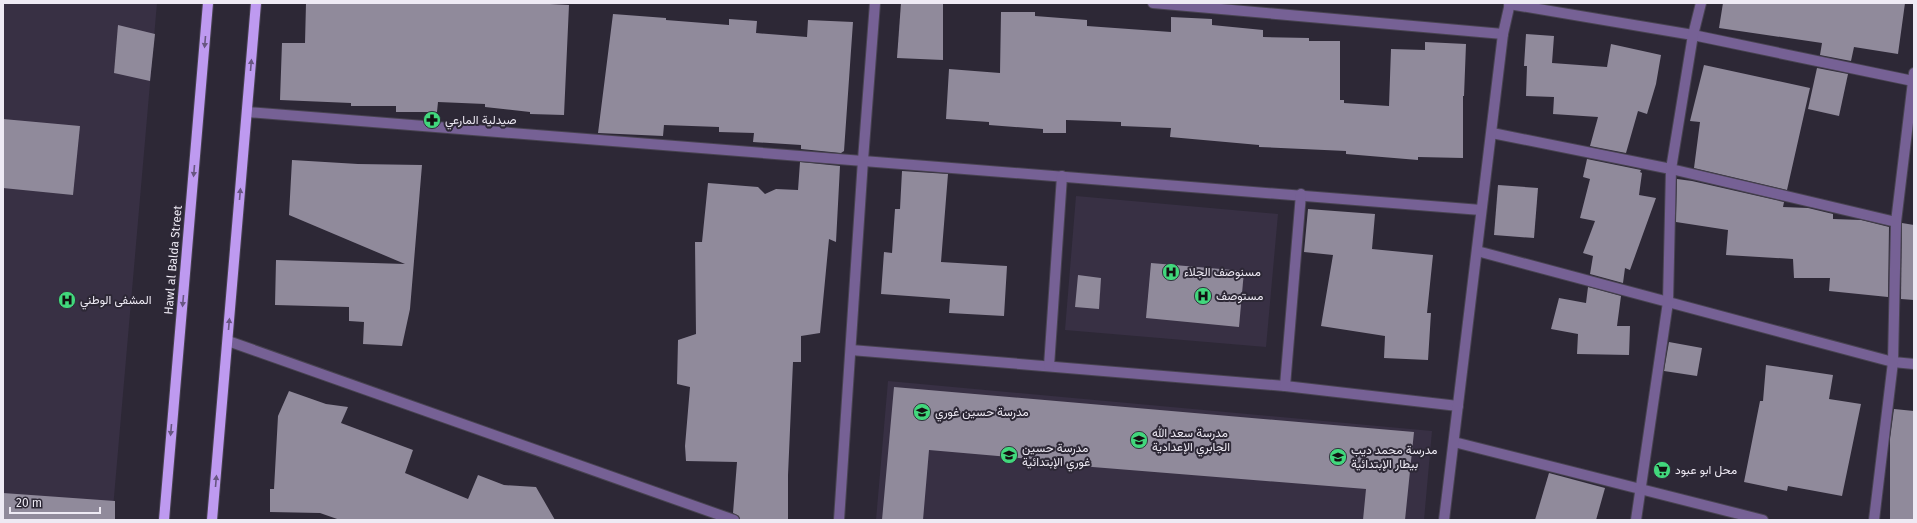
<svg xmlns="http://www.w3.org/2000/svg" width="1917" height="523" viewBox="0 0 1917 523" font-family="'Fira Sans',Vazirmatn,sans-serif">
<style>
.built{fill:#383044}
.building{fill:#908a9b}
.lines{fill:none;stroke-linecap:round;stroke-linejoin:round}
.minor-casing{stroke:#484351;stroke-width:12}
.major-casing{stroke:#484351;stroke-width:12}
.minor{stroke:#766195;stroke-width:10}
.major{stroke:#be9af0;stroke-width:10}
.oneway{fill:#675680}
.labels{text-anchor:middle;dominant-baseline:central;stroke-width:4;stroke-linejoin:round;paint-order:stroke}
.poi-label{font-size:12px;fill:#eeeaf4;stroke:#2d2836;text-anchor:start}
.street-label{font-size:12px;fill:#eeeaf4;stroke:#2d2836}
</style>
<rect width="100%" height="100%" fill="#2d2836"/>
<!-- built -->
<g class="built">
<polygon points="3,3 157,3 112,520 3,520"/>
<polygon points="1076,196 1278,214 1266,347 1065,330"/>
<polygon points="888,381 1432,431 1424,520 876,520"/>
</g>
<!-- building -->
<g class="building">
<polygon points="306,3 531,3 569,5 564,115 530,114 530,112 485,107 485,104 438,102 437,112 396,112 396,106 351,106 351,103 280,100 282,43 305,43"/>
<polygon points="901,3 943,3 943,60 897,58"/>
<polygon points="1723,3 1905,3 1898,54 1854,47 1851,61 1820,55 1822,43 1719,28"/>
<polygon points="1001,12 1035,12 1035,16 1087,20 1087,26 1171,32 1171,17 1212,19 1212,25 1263,30 1263,37 1309,38 1309,41 1340,41 1340,100 1344,100 1344,103 1389,106 1391,49 1425,50 1425,42 1466,44 1464,96 1463,96 1463,158 1418,157 1418,160 1346,154 1346,151 1259,147 1259,145 1170,137 1171,128 1121,126 1121,122 1066,120 1066,133 1043,133 1043,129 989,125 989,122 946,119 949,69 1000,73"/>
<polygon points="613,14 666,18 666,20 729,25 729,19 757,21 756,33 807,37 808,20 853,22 844,151 841,153 801,149 801,145 753,142 754,133 719,132 719,127 664,125 663,136 598,133"/>
<polygon points="118,25 155,34 150,81 114,73"/>
<polygon points="1526,34 1554,36 1552,63 1607,67 1611,44 1661,55 1656,84 1647,114 1638,111 1626,153 1590,146 1598,117 1553,114 1554,97 1526,96 1527,66 1524,66"/>
<polygon points="1704,65 1810,88 1787,190 1694,168 1700,122 1690,121"/>
<polygon points="1817,68 1848,74 1839,116 1808,109"/>
<polygon points="3,119 80,126 73,195 3,188"/>
<polygon points="1587,159 1641,170 1640,172 1642,173 1639,195 1656,198 1630,270 1625,268 1623,283 1590,274 1593,256 1583,253 1595,221 1580,218 1590,179 1583,177"/>
<polygon points="292,160 358,164 422,165 410,309 402,346 363,344 364,322 349,321 349,307 275,305 276,260 405,264 289,215"/>
<polygon points="800,162 840,166 836,242 829,239 820,333 801,336 801,362 793,362 788,475 788,520 740,519 739,516 733,513 737,462 686,461 685,446 690,387 677,384 678,340 696,334 695,242 702,242 708,183 758,187 765,194 776,189 798,190"/>
<polygon points="902,171 948,174 941,262 1007,266 1004,316 949,313 950,299 881,294 884,252 892,253 895,209 900,209"/>
<polygon points="1677,179 1692,181 1784,202 1783,207 1808,208 1833,214 1833,219 1861,220 1889,227 1888,297 1829,291 1830,278 1794,278 1793,259 1726,255 1728,230 1676,222"/>
<polygon points="1498,185 1538,188 1534,238 1494,235"/>
<polygon points="1308,209 1375,214 1372,249 1433,255 1427,313 1431,313 1428,360 1384,358 1385,336 1321,326 1333,255 1304,252"/>
<polygon points="1902,223 1914,225 1914,300 1901,299"/>
<polygon points="1151,263 1244,271 1239,327 1146,318"/>
<polygon points="1078,275 1101,278 1099,309 1075,307"/>
<polygon points="1588,287 1621,296 1617,326 1630,326 1629,355 1577,354 1578,334 1551,329 1559,298 1586,303"/>
<polygon points="1669,342 1702,348 1697,376 1664,371"/>
<polygon points="1766,365 1833,375 1829,399 1861,404 1842,496 1788,486 1787,491 1744,482 1760,401 1763,401"/>
<polygon points="894,387 1414,432 1405,520 1363,520 1366,489 1043,463 1043,460 929,450 923,520 882,520"/>
<polygon points="289,391 326,404 348,407 341,423 413,450 405,473 468,499 478,475 504,485 536,487 555,520 340,520 320,513 270,512 270,489 274,489 278,416"/>
<polygon points="1894,409 1914,411 1914,520 1890,520 1890,439"/>
<polygon points="1549,473 1605,488 1596,520 1535,520"/>
<polygon points="3,493 115,501 115,520 3,520"/>
</g>
<g class="lines">
<defs>
<g id="minor">
<polyline points="1153,3 1503,34"/>
<polyline points="1509,4 1693,35 1913,81"/>
<polyline points="247,112 1481,210"/>
<polyline points="1492,133 1671,169 1896,222"/>
<polyline points="1477,251 1893,362 1914,364"/>
<polyline points="228,341 734,520"/>
<polyline points="851,350 1285,386 1458,406"/>
<polyline points="1049,366 1062,176"/>
<polyline points="1285,386 1301,194"/>
<polyline points="1454,442 1763,520"/>
<polyline points="839,520 863,160 875,3"/>
<polyline points="1444,520 1503,34 1510,3"/>
<polyline points="1636,520 1668,302 1671,169 1693,35 1701,3"/>
<polyline points="1874,520 1893,362 1896,222 1914,73"/>
</g>
<g id="major">
<polyline points="164,520 208,3"/>
<polyline points="212,520 256,3"/>
</g>
</defs>
<!-- minor casing -->
<use href="#minor" class="minor-casing"/>
<!-- major casing -->
<use href="#major" class="major-casing"/>
<!-- minor -->
<use href="#minor" class="minor"/>
<!-- major -->
<use href="#major" class="major"/>
</g>
<!-- one-way arrows -->
<defs><path id="oneway-solid" d="M-6-.8H1V-3.2L6.5 0L1 3.2V.8H-6Z"/></defs>
<g class="oneway">
<use href="#oneway-solid" transform="translate(205 42) rotate(95)"/>
<use href="#oneway-solid" transform="translate(251 65) rotate(-85)"/>
<use href="#oneway-solid" transform="translate(194 171) rotate(95)"/>
<use href="#oneway-solid" transform="translate(240 194) rotate(-85)"/>
<use href="#oneway-solid" transform="translate(183 301) rotate(95)"/>
<use href="#oneway-solid" transform="translate(229 324) rotate(-85)"/>
<use href="#oneway-solid" transform="translate(171 430) rotate(95)"/>
<use href="#oneway-solid" transform="translate(216 481) rotate(-85)"/>
</g>
<!-- icons -->
<defs>
<symbol id="pharmacy-disc" viewBox="-11 -11 22 22"><circle r="9.5" fill="#41d77c" stroke="#2d2836"/><path d="M-2-6h4v4h4v4h-4v4h-4v-4h-4v-4h4Z" fill="#111"/></symbol>
<symbol id="hospital-disc" viewBox="-11 -11 22 22"><circle r="9.5" fill="#41d77c" stroke="#2d2836"/><path d="M-5-5h3v3.5h4V-5h3V5h-3V1.5h-4V5h-3Z" fill="#111"/></symbol>
<symbol id="school-disc" viewBox="-11 -11 22 22"><circle r="9.5" fill="#41d77c" stroke="#2d2836"/><path d="M0-5L7-2L0 1L-7-2ZM-4 1L0 2.5L4 1V4Q0 6-4 4Z" fill="#111"/></symbol>
<symbol id="supermarket-disc" viewBox="-11 -11 22 22"><circle r="9.5" fill="#41d77c" stroke="#2d2836"/><path d="M-6-5.5h2.5l.6 2H6L4.5 2H-2.5L-4.4-4H-6ZM-1.5 3.2a1.3 1.3 0 1 0 .1 0ZM3 3.2a1.3 1.3 0 1 0 .1 0Z" fill="#111"/></symbol>
</defs>
<g fill-rule="evenodd">
<use href="#pharmacy-disc" x="422" y="110" width="20" height="20"/>
<use href="#hospital-disc" x="1161" y="262" width="20" height="20"/>
<use href="#hospital-disc" x="1193" y="286" width="20" height="20"/>
<use href="#hospital-disc" x="57" y="290" width="20" height="20"/>
<use href="#school-disc" x="912" y="402" width="20" height="20"/>
<use href="#school-disc" x="1129" y="430" width="20" height="20"/>
<use href="#school-disc" x="999" y="445" width="20" height="20"/>
<use href="#school-disc" x="1328" y="447" width="20" height="20"/>
<use href="#supermarket-disc" x="1652" y="460" width="20" height="20"/>
</g>
<g class="labels">
<!-- poi labels -->
<g class="poi-label">
<text x="445" y="120">صيدلية المارعي</text>
<text x="1184" y="272">مسنوصف الجلاء</text>
<text x="1216" y="296">مستوصف</text>
<text x="80" y="300">المشفى الوطني</text>
<text x="935" y="412">مدرسة حسين غوري</text>
<text x="1152" y="433">مدرسة سعد الله<tspan x="1152" dy="14">الجابري الإعدادية</tspan></text>
<text x="1022" y="448">مدرسة حسين<tspan x="1022" dy="14">غوري الإبتدائية</tspan></text>
<text x="1351" y="450">مدرسة محمد ديب<tspan x="1351" dy="14">بيطار الإبتدائية</tspan></text>
<text x="1675" y="470">محل ابو عبود</text>
</g>
<!-- street labels -->
<g class="street-label">
<text transform="translate(173 260) rotate(-85)">Hawl al Balda Street</text>
</g>
</g>
<!-- border -->
<rect width="1917" height="523" fill="none" stroke="#eeeaf4" stroke-width="8"/>
<!-- scale -->
<path d="M10 507v6h90v-6" fill="none" stroke="#eeeaf4" stroke-width="2"/>
<text x="16" y="507" font-size="12" fill="#eeeaf4" stroke="#2d2836" stroke-width="3" paint-order="stroke">20 m</text>
</svg>
